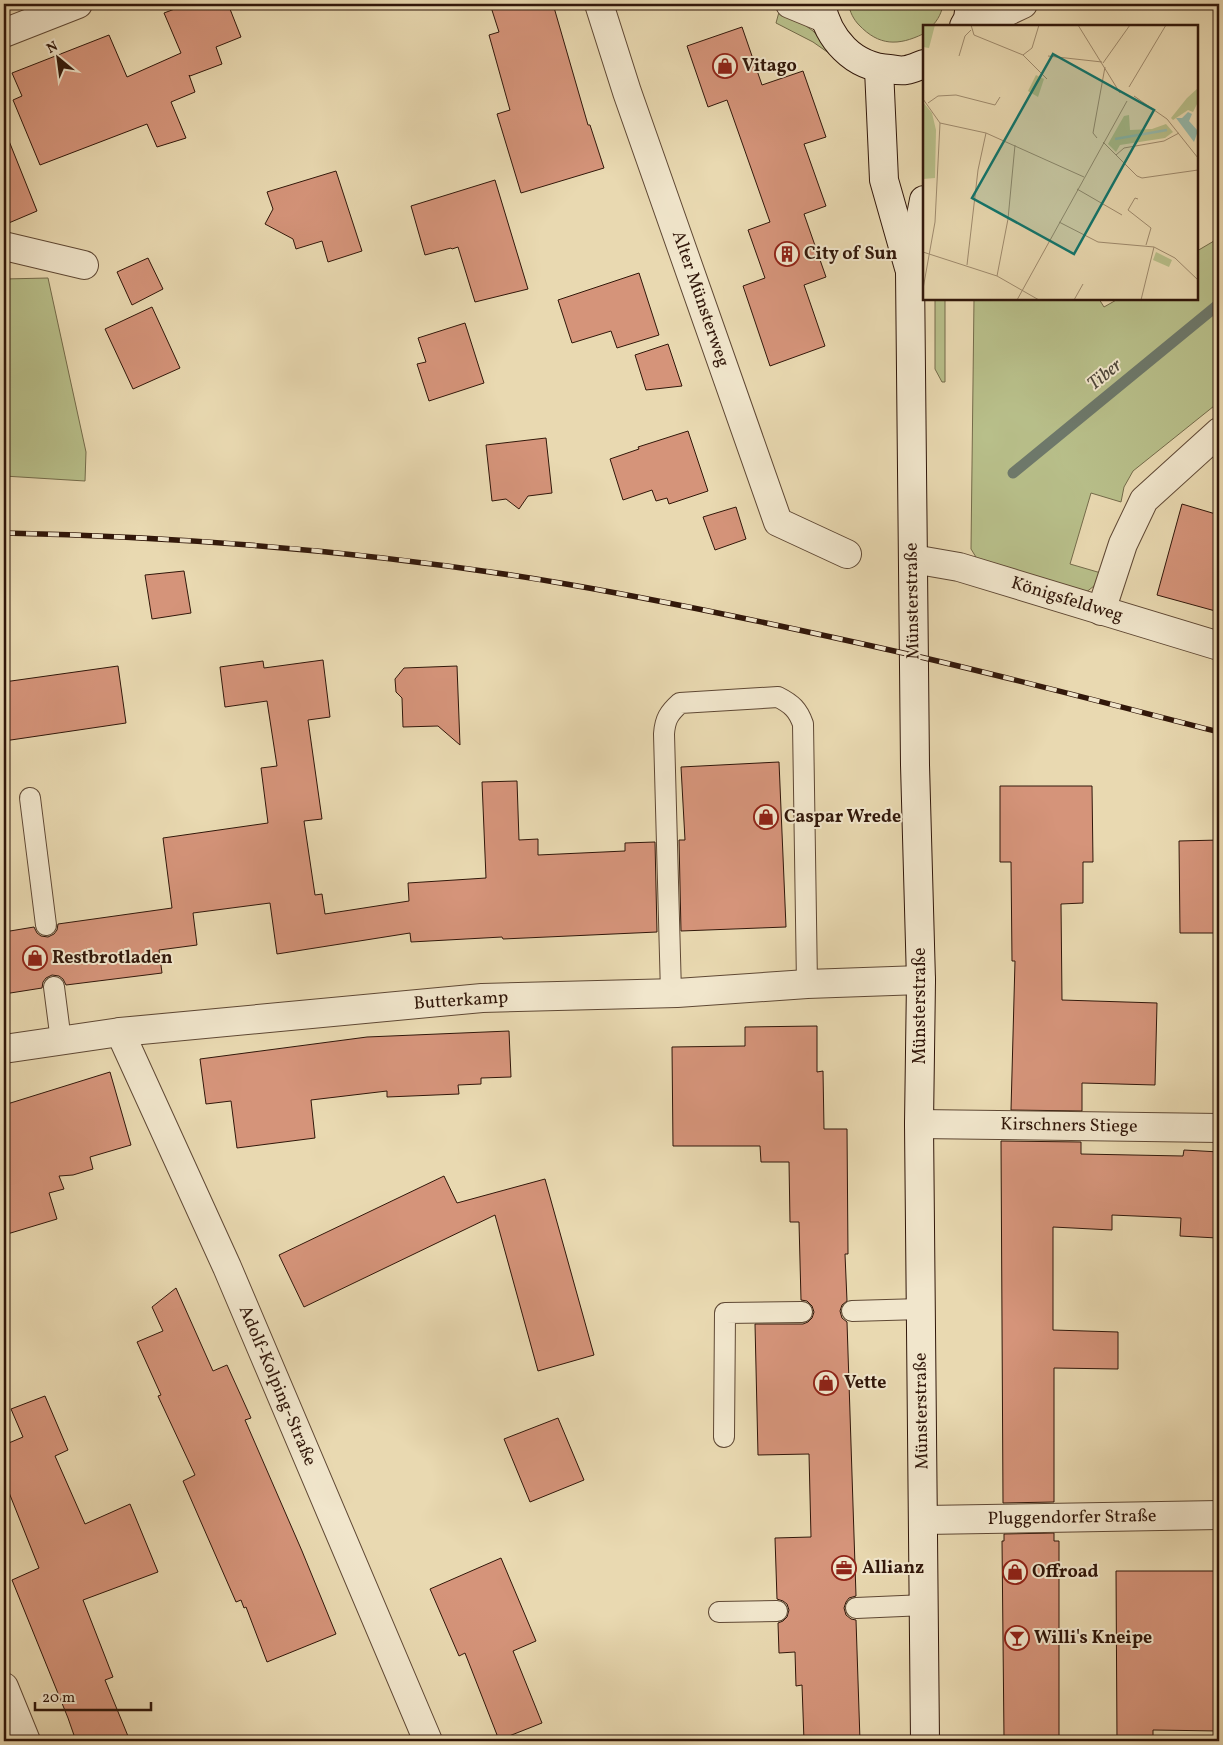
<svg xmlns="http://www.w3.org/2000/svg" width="1223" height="1745" viewBox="0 0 1223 1745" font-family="Vollkorn,serif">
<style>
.green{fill:#b8bf8a;stroke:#746b4a}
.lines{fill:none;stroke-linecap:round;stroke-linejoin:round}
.stream{stroke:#6e796b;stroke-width:11}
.building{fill:#d5947a;stroke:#31170a}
.lane-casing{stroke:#5f4834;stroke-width:22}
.street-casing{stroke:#5f4834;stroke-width:30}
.secondary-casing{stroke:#31170a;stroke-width:30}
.lane{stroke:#f1e6cc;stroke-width:20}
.street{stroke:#f1e6cc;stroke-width:28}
.secondary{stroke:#f1e6cc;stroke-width:28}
.rail-casing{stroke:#31170a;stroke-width:5.5}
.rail{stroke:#f1e6cc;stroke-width:4;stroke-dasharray:11;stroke-linecap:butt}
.labels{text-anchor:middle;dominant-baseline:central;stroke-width:4;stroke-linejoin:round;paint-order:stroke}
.poi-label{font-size:18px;font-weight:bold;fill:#31170a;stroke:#f1e6cc;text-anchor:start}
.street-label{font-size:18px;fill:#31170a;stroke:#f1e6cc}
.water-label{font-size:19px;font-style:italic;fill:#50483b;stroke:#f1e6cc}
.inset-river{fill:none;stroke:#97baac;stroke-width:2.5}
.inset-road{fill:none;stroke:#9f8b6e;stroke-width:1}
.view{fill:#0f766e;fill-opacity:0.15;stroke:#0f766e;stroke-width:2.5}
.inset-edge{fill:none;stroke:#31170a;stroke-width:2.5}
</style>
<rect width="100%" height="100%" fill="#e9d9b1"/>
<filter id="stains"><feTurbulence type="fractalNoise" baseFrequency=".004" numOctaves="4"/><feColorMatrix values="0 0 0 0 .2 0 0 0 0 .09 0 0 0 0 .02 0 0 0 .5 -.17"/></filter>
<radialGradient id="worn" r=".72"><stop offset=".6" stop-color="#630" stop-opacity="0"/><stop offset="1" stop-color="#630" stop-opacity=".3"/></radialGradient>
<!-- green -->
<g class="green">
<path d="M849,4h94c-1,8 -5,16 -11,22h-8l-1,8c-25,12 -44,12 -64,-9 -5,-5 -10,-14 -10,-21z"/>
<polygon points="779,12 802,23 813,31 843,63 813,42 776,23"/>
<polygon points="1219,238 1219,402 1133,471 1124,487 1121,502 1091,493 1070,564 1101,573 1094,586 1085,593 979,562 971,549 974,299 1099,299 1104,307 1118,299 1197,299 1197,251"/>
<polygon points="48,278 86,452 85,481 4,476 4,279"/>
<polygon points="935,299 945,299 945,382 942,382 935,369"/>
</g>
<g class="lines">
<!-- stream -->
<polyline class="stream" points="1013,473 1219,304"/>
</g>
<!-- building -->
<g class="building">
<polygon points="188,4 228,4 241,37 216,47 222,64 190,76 189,75 195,92 171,102 186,138 157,147 147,124 40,165 13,100 22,96 12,73 109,35 127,77 181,53 164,13"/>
<polygon points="490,4 553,4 588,125 590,125 604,168 521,193 497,114 510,110 489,35 499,32"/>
<polygon points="742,27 762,85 803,71 826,137 804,144 826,206 804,214 826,277 804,285 825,346 770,366 743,286 765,278 748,230 770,222 727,100 708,107 687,46"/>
<polygon points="4,131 5,131 37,211 4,225"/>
<polygon points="336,171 362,251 328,262 322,241 296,249 293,239 265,224 273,209 267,192"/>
<polygon points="495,180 528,289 475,302 458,247 452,249 451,248 425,255 411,206"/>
<polygon points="148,258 163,289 132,305 117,272"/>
<polygon points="639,273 659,335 617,348 611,331 572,343 558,300"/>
<polygon points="152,307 180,368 133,389 105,329"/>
<polygon points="465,323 484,383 429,401 417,364 426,362 418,338"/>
<polygon points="668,344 682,386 646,390 635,355"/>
<polygon points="688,431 708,491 669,504 667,498 656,501 652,490 623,500 610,459 639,449 638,447"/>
<polygon points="546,438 552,493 528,496 519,509 506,499 492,501 486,445"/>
<polygon points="1182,504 1219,515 1219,612 1157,595"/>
<polygon points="736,507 746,539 715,550 703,517"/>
<polygon points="184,571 191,613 152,619 145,575"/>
<polygon points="323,660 330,717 308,720 322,819 304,821 315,895 322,894 325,914 409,901 408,883 486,878 482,782 517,781 519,840 538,839 538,855 625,851 625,843 655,842 657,932 503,939 502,937 411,942 410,933 277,954 270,903 193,913 197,945 159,950 162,973 66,985 63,979 59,976 52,975 46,978 43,982 42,988 4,994 4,932 34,927 37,933 41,936 48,937 54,934 57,930 58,924 172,908 163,838 268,823 261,768 277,766 267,701 225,707 220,667 263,661 264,668"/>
<polygon points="118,666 126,723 4,741 4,682"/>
<polygon points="457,666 460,745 438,726 403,727 402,698 396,692 395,679 404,668"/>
<polygon points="779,762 786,927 681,931 679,840 685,840 681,767"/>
<polygon points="1000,786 1092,786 1093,862 1083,862 1083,903 1061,904 1062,1000 1157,1003 1155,1085 1082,1083 1082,1111 1011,1110 1015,961 1012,961 1011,862 1000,862"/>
<polygon points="1219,840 1219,933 1180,933 1179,841"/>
<polygon points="817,1026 817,1072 823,1071 824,1129 847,1129 848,1254 845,1254 847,1301 842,1305 840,1311 842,1318 847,1322 856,1596 849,1598 846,1602 844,1608 846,1615 851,1619 856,1620 860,1741 804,1741 802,1685 796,1686 795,1652 779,1653 778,1623 783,1621 787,1617 789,1610 787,1604 783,1601 777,1599 775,1538 811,1537 809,1454 758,1455 755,1324 803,1324 808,1322 812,1318 814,1312 812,1306 807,1301 801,1300 799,1222 790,1222 789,1162 761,1162 760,1146 673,1146 672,1047 745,1046 745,1027"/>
<polygon points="509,1031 511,1077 481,1078 481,1084 458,1085 459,1094 387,1097 387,1091 311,1100 315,1138 237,1148 231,1101 206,1104 200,1059 367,1037"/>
<polygon points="110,1072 131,1145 90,1157 93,1169 73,1175 59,1176 64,1189 49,1193 57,1219 4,1235 4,1105"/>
<polygon points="1001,1141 1081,1142 1081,1154 1183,1156 1184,1150 1219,1152 1217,1238 1180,1236 1181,1218 1112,1215 1112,1230 1053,1227 1053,1330 1118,1332 1118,1369 1054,1368 1054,1502 1003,1503"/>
<polygon points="444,1176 457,1203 545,1179 594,1355 538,1371 495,1215 304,1307 279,1255"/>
<polygon points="176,1288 213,1371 227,1365 251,1418 245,1420 302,1551 336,1634 267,1662 246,1607 244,1608 241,1600 236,1602 183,1481 195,1475 158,1396 161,1395 137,1342 163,1331 152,1307"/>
<polygon points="45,1396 68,1450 55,1456 85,1524 130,1504 158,1572 83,1600 113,1677 105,1680 130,1741 76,1741 68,1718 12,1580 39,1568 4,1480 4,1445 23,1437 11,1409"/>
<polygon points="558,1418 584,1480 530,1502 504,1439"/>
<polygon points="1054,1533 1054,1541 1059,1541 1059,1738 1004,1738 1002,1541 1004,1541 1004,1534"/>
<polygon points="501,1558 536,1641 513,1651 542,1723 499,1740 465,1653 459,1656 430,1589"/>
<polygon points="1116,1571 1219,1571 1219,1731 1153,1730 1153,1741 1117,1741"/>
</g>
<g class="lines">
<defs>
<g id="lane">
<polyline points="30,798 46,925"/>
<polyline points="54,987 61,1041"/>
<path d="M671,993l-7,-259c1,-15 5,-21 16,-31l98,-6c14,7 20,13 25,27l4,260"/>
<polyline points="852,1311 921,1309"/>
<polyline points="724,1437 725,1313 802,1312"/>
<polyline points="856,1608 925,1605"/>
<polyline points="719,1612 777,1611"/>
</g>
<g id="street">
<polyline points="599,4 627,92 778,522 847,554"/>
<polyline points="790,4 824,18"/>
<polyline points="968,19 1002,14 1023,4"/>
<polyline points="4,33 78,4"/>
<polyline points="4,246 84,265"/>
<polyline points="913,559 959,567 1219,646"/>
<polyline points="1101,611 1123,544 1144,500 1219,432"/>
<polyline points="120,1032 227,1267 428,1741"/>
<polyline points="4,1049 120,1032 482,998 677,993 807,984 921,980"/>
<polyline points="919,1124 1219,1128"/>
<polyline points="924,1520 1219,1515"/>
<polyline points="4,1687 26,1741"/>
</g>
<g id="secondary">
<path d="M821,4c7,35 32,63 69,65 5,1 11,2 16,1 6,-1 12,-4 18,-6"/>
<polyline points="964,26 968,19 970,4"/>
<polyline points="879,69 884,180 909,268"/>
<polyline points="924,200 910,272 915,765 921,980 919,1124 925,1741"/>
</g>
</defs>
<!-- lane casing -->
<use href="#lane" class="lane-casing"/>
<!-- street casing -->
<use href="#street" class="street-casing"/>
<!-- secondary casing -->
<use href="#secondary" class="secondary-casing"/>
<!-- lane -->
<use href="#lane" class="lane"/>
<!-- street -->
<use href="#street" class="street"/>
<!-- secondary -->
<use href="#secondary" class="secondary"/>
<defs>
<path id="rail" d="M4,533c188,4 376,19 562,51 116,20 231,45 346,71 103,24 205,51 307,77"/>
</defs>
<!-- rail casing -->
<use href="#rail" class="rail-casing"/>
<!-- rail -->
<use href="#rail" class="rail"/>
</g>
<!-- icons -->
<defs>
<symbol id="shop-ring" viewBox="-11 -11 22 22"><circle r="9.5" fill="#f1e6cc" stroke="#8f2418" stroke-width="1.5"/><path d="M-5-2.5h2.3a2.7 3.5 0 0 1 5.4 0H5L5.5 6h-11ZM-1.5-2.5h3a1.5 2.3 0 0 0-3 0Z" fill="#8f2418"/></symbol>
<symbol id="building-ring" viewBox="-11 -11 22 22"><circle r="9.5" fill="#f1e6cc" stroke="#8f2418" stroke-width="1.5"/><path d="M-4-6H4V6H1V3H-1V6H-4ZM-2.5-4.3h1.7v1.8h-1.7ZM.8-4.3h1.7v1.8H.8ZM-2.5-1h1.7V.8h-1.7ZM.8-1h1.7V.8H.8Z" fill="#8f2418"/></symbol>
<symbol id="office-ring" viewBox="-11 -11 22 22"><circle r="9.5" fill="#f1e6cc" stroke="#8f2418" stroke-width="1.5"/><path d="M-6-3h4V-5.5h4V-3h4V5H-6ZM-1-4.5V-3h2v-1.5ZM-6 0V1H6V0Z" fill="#8f2418"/></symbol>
<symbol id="bar-ring" viewBox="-11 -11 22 22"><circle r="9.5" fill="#f1e6cc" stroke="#8f2418" stroke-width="1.5"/><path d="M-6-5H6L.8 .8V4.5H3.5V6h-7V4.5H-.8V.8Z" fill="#8f2418"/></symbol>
</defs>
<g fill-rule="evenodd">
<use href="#shop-ring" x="711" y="52" width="28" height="28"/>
<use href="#building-ring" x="773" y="240" width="28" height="28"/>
<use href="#shop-ring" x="752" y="803" width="28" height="28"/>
<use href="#shop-ring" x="21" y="944" width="28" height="28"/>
<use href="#shop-ring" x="812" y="1369" width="28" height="28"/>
<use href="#office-ring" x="830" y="1554" width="28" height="28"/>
<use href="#shop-ring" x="1001" y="1558" width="28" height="28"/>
<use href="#bar-ring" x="1003" y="1624" width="28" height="28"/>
</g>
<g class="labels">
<!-- poi labels -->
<g class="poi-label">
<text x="742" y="66">Vitago</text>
<text x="804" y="254">City of Sun</text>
<text x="784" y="817">Caspar Wrede</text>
<text x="52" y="958">Restbrotladen</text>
<text x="844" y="1383">Vette</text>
<text x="862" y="1568">Allianz</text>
<text x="1032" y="1572">Offroad</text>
<text x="1034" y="1638">Willi's Kneipe</text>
</g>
<!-- street labels -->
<g class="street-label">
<text transform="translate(700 299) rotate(71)">Alter Münsterweg</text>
<text transform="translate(1067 600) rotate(17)">Königsfeldweg</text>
<text transform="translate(913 601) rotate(-91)">Münsterstraße</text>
<text transform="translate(461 1001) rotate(-4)">Butterkamp</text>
<text transform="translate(920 1006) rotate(-90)">Münsterstraße</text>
<text transform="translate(1069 1126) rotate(1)">Kirschners Stiege</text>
<text transform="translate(277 1386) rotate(67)">Adolf-Kolping-Straße</text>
<text transform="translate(922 1411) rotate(-91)">Münsterstraße</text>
<text transform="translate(1072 1518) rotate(-1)">Pluggendorfer Straße</text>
</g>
<!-- water labels -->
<g class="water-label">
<text transform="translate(1105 375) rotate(-39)">Tiber</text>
</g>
</g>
<!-- overview -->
<g transform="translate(923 25)">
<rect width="275" height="275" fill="#e9d9b1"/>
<path d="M0,0h12l-6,23 -6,-1zM113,50l8,4 -6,18 -10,-6zM275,63v14l-5,10 -5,-2 -15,10 -2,-2 16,-20zM0,77l9,11 4,17 -1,48 -12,1zM206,90l1,15 22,-1 14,-5 7,8 -8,6 -45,7 -4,7 -8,-8 16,-28zM233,227l16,8 -3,7 -16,-7z" fill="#b8bf8a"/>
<path d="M265,87l4,2 -3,7 9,10 -4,11 -18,-24h6z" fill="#97baac"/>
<path class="inset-river" d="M192,114l52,-9"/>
<path class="inset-road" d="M48,0l3,10 49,20 9,-7 7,-23M155,0l42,68M100,30l24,24M36,31l6,-20 6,-6M125,31l54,6M180,38l27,-38M206,62l37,-62M211,71l33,23 31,39M0,74l17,24 -5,99 -12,67M5,78l10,-7 18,-1 39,10 5,-8M17,98l46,10 98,44M174,113l-4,-5 12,-66M180,117l34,34 5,2 56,-8M193,130l8,-7 40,-7 15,-8M154,164l45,26M215,174l-3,-1 -7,12 23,18 -5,17M136,197l39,20 56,5 21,11 23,22M0,227l74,24 42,24M44,240l11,-95 8,-37M74,251l11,-57 7,-74M94,275l110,-199M151,275l9,-16M218,275l13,-53"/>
<path class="view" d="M130,29l101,56 -80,144 -102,-56z"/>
<rect width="275" height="275" class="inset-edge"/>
</g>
<!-- margin -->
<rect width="1223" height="1745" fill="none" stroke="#e9d9b1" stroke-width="20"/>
<rect x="5" y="5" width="1213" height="1735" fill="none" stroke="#31170a" stroke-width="2.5"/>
<rect x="10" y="10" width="1203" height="1725" fill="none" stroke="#31170a"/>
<!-- north arrow -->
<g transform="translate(58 58) rotate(331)" stroke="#f1e6cc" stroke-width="4" paint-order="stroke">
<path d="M0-4L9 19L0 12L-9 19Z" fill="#31170a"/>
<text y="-8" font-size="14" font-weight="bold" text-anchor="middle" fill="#31170a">N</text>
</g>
<!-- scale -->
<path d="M35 1702v8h116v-8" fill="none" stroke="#31170a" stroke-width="2.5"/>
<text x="42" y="1702" font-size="15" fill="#31170a" stroke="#f1e6cc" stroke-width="4" paint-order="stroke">20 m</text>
<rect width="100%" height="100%" filter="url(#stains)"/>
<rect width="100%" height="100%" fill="url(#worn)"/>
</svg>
